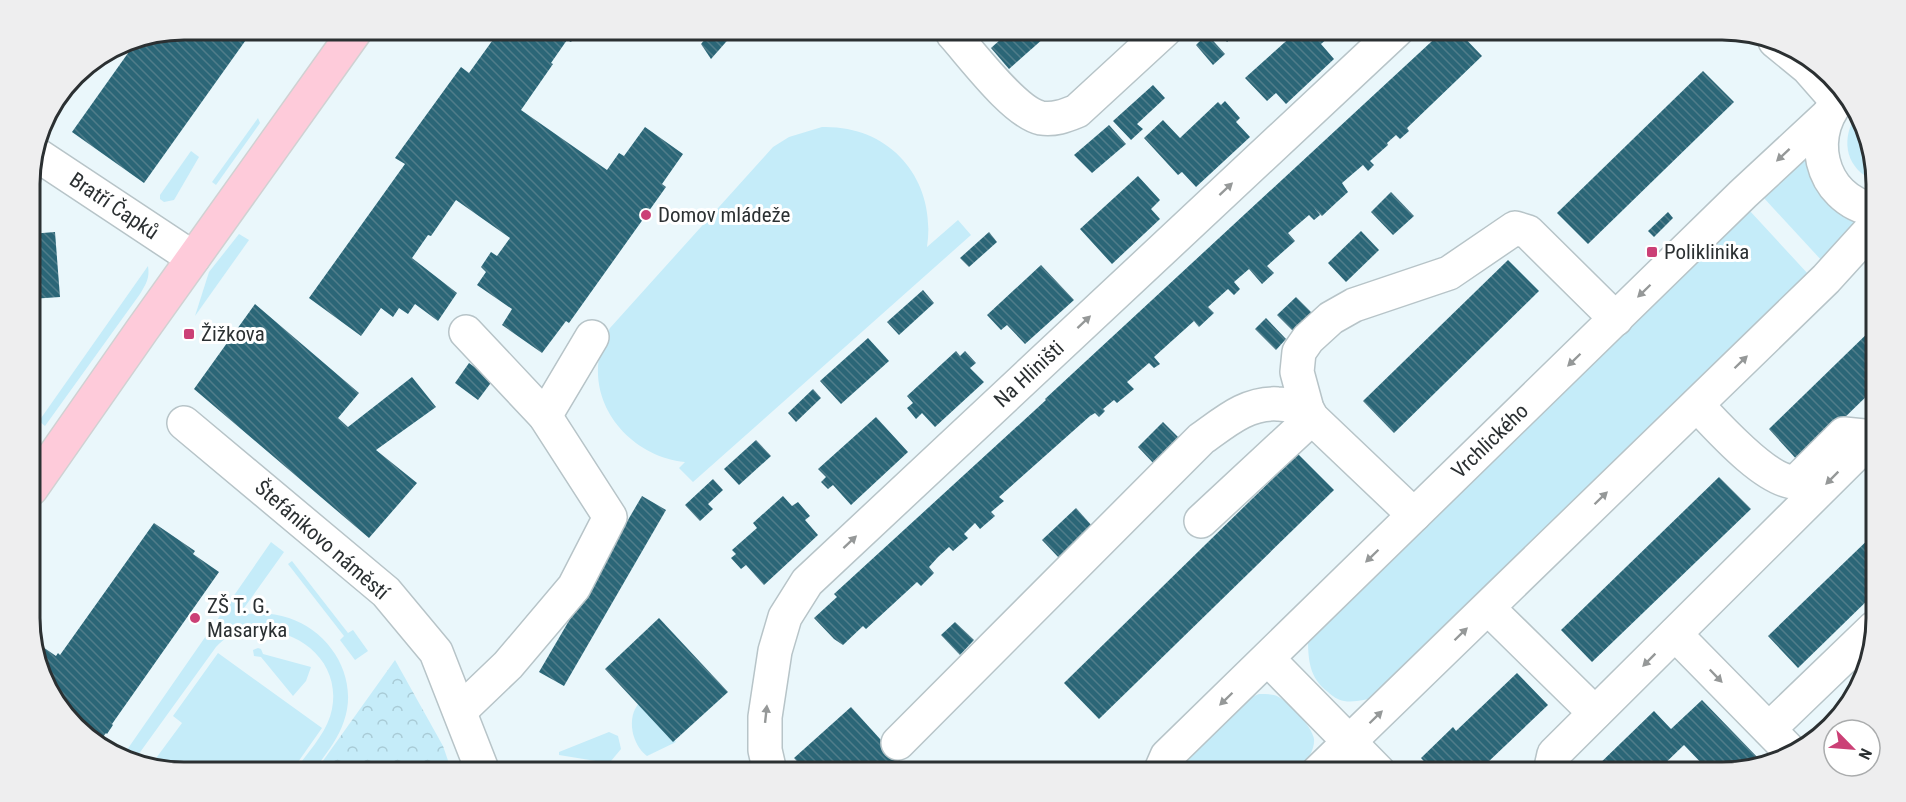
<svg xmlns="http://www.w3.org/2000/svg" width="1906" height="802" viewBox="0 0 1906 802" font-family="'Roboto Condensed',sans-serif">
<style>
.grass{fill:#c5ecf9}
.park{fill:url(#park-crowns)}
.building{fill:url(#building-back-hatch)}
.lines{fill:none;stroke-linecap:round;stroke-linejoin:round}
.minor-casing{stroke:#b7c4c8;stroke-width:36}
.major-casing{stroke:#d0d1d2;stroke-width:36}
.minor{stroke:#fff;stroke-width:33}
.major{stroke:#fecbda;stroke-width:33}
.oneway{fill:#959898}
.poi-dot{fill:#cb4076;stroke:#fff;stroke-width:2}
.labels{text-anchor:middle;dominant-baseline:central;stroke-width:6;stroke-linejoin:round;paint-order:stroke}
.street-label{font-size:21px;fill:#2b3032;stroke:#fff}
.poi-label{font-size:21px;fill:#2b3032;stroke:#fff;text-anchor:start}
.rim{fill:none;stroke:#2b3032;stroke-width:3}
</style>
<defs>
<pattern id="park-crowns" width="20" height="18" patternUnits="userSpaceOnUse" patternTransform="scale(1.5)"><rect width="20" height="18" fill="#c5ecf9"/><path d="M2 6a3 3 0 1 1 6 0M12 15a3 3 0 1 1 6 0" fill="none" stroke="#a9cbd6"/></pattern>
<pattern id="building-back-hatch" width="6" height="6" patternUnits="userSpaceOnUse" patternTransform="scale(1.5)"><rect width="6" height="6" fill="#2b6677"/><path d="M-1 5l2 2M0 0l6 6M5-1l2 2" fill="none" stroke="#507d8a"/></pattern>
</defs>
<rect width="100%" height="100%" fill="#eaf7fb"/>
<!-- grass -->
<g class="grass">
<path d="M1855,117l20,47v17c-28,-11 -35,-39 -20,-64z"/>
<polygon points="258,118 260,123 216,185 212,182"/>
<path d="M822,127c69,-2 115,53 105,120l31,-27 13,15 -278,247 -14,-14 6,-6c-64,-7 -110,-74 -75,-134l163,-181 16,-10z"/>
<polygon points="1806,149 1865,219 1823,262 1763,197"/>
<polygon points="191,151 199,157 174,200 164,202 160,199 160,195"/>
<path d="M1749,210l60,65 -432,422c-11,2 -22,6 -33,4 -6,-1 -12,-5 -16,-9 -19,-14 -20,-33 -20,-55z"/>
<polygon points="239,234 249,240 195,316 209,272"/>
<path d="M148,266c2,12 -2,18 -8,28l-95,132 -6,-5z"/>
<path d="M271,542l13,10 -45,63c17,-2 33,-3 50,3 42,14 70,60 55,103 -6,19 -20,35 -31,51h-19c13,-19 34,-40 38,-63 9,-47 -32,-80 -75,-79 -8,0 -19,1 -27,5 -5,3 -10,8 -14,12l-83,115 -11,-5z"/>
<polygon points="292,561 348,633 353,630 368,651 355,660 340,640 344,636 288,564"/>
<polygon points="258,648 261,649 263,654 311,667 306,681 293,696 261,657 254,656 253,650"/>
<polygon points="218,653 322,728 291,772 185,772 151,765 182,723 173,716"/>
<path d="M1259,694c5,0 10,0 15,1 12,3 38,31 40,44 1,12 -9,25 -17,33h-125l70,-71z"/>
<path d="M639,703l37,39 -29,14c-15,-11 -21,-38 -8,-53z"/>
<polygon points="609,732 618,736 621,749 611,761 602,762 559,755 559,752"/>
</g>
<!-- park -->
<polygon class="park" points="395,660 443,746 452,772 315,772"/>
<!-- building -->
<g class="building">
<polygon points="185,30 253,30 144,183 72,132 138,39"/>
<polygon points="500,30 580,30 571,42 567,40 551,63 553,64 521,110 607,170 619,153 624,156 645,127 683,154 662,184 666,187 569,323 566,321 542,353 502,325 512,309 477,285 486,272 481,267 491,252 497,256 510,238 456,200 431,236 428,235 412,258 457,293 438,321 415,304 408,314 399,308 393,317 381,308 361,336 309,298 405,164 395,158 461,67 469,73"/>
<polygon points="690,30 702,30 696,38"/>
<polygon points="713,30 728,30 733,34 711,59 701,44"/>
<polygon points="1011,30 1053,30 1009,69 991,48"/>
<polygon points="1217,30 1240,30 1227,42"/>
<polygon points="1290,30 1322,30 1329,37 1321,44 1334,59 1286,104 1276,93 1267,101 1245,78 1294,34"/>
<polygon points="1444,30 1457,30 1482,56 1407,128 1409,131 1400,139 1396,135 1387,143 1388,145 1370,161 1374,165 1368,171 1363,165 1342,183 1348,192 1338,201 1322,216 1314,208 1320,215 1314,220 1309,215 1288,233 1295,241 1267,266 1274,273 1262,284 1249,269 1234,282 1240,289 1234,295 1228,289 1208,307 1214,313 1199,327 1194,321 1154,357 1160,364 1154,368 1149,363 1127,382 1134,389 1117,403 1114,400 1103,409 1105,411 1099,417 1095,413 1090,416 999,497 1004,501 991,512 995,516 980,529 975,523 964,534 968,538 953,551 949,547 938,557 929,567 934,573 921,586 917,582 866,629 863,626 843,645 834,639 814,618 837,597 834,594 1046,400 1045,399"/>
<polygon points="1207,34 1225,54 1213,65 1196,45"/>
<polygon points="1703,71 1734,102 1588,244 1557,213"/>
<polygon points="1153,85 1165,98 1137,124 1143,129 1131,140 1113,121"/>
<polygon points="1225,101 1240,118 1236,122 1250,137 1196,187 1182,172 1178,175 1144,138 1163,120 1180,138 1218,102 1221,105"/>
<polygon points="1109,125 1126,144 1092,173 1074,155"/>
<polygon points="1138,176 1160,200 1151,209 1160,219 1112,264 1080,229"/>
<polygon points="1391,192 1414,216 1393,235 1371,212"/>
<polygon points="1668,212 1673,218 1654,237 1648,231"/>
<polygon points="1361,231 1379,250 1346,282 1328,263"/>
<polygon points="55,232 60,297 31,299 30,234"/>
<polygon points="989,232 997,242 969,267 960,258"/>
<polygon points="1508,260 1539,291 1394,433 1363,401"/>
<polygon points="1041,265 1074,300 1025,344 1007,325 1001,330 987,315"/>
<polygon points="923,290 934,303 899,335 887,322"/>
<polygon points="1296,297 1313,314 1294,332 1277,315"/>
<polygon points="255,304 359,393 338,418 348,427 412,377 436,407 376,450 417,483 369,538 194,389"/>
<polygon points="1266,318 1286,339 1276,350 1255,329"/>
<polygon points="1875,326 1875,388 1799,462 1769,429"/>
<polygon points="868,338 889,361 841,404 820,381"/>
<polygon points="956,351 960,356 965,351 976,363 970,368 984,382 935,427 922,413 916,419 907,408 913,403 907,396"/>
<polygon points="469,363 493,380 478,400 455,383"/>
<polygon points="813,389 821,398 796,422 788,413"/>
<polygon points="876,417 908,452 851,505 833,485 828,489 821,482 826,477 818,469"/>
<polygon points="1163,422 1182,441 1156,466 1138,447"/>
<polygon points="756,440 771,456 739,485 724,469"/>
<polygon points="1298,454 1334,490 1099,719 1064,683"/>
<polygon points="1719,477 1751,509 1592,662 1561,630"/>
<polygon points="713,479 723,490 708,504 713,509 700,521 685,505"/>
<polygon points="642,496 666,510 564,686 539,672"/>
<polygon points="783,496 792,506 798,502 810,516 805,520 818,535 764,585 746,565 741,569 731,558 736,554 732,550 757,528 753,523"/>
<polygon points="1076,508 1093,527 1060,559 1042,540"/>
<polygon points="154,523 195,551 193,554 219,572 112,724 113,725 107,734 106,733 100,741 62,712 36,650 40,645 56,656 58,653 60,655"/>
<polygon points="1876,532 1876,592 1798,668 1768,636"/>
<polygon points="659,618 728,692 673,742 605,669"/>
<polygon points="955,622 974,640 960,655 941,635"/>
<polygon points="1517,673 1548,705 1487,763 1496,772 1434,772 1421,758 1453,727 1456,731"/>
<polygon points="1702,700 1761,761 1731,772 1710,772 1684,745 1656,772 1592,771 1654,711 1671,729"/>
<polygon points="851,707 910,772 807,772 794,758"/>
</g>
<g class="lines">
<defs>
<g id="minor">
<path d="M959,30l-6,4c19,21 62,79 88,84 13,2 24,-2 36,-7l88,-81"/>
<polyline points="1775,41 1808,68 1837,101"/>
<path d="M1845,94c-41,35 -27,106 30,116"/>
<polyline points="36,154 193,258"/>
<path d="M1697,405c20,21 70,78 99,77l48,-48 30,3"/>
<polyline points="545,416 592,337"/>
<polyline points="184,423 386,592 436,652 483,772"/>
<polyline points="1414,515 1312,418 1307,409 1297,372 1299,352 1308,339 1331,318 1354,305 1449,273 1515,228 1528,232 1616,319"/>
<polyline points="1201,521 1312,418"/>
<polyline points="1488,608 1595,713"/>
<polyline points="1675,634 1789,750"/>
<polyline points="1268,659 1379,772"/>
<polyline points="460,711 508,665 574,587 610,517 545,416 466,332"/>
<polyline points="1769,729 1874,628"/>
<path d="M898,743l303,-304c24,-17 46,-37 77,-35 10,0 20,4 29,5"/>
<polyline points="770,772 765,750 765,717 775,651 785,617 807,582 1397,30"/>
<polyline points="1160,772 1167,756 1743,194 1827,116"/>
<polyline points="1318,772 1826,279 1875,225"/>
<polyline points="1550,772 1554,754 1875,435"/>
</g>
<polyline id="major" points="31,489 142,330 356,30"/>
</defs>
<!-- minor casing -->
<use href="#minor" class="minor-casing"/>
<!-- major casing -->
<use href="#major" class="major-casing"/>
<!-- minor -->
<use href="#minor" class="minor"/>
<!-- major -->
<use href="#major" class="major"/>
</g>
<!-- one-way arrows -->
<defs><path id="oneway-solid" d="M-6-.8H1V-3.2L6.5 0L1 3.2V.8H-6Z" transform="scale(1.5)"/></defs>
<g class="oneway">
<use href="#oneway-solid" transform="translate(1783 155) rotate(137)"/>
<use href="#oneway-solid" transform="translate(1226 189) rotate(-43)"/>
<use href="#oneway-solid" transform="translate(1644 291) rotate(136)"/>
<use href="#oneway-solid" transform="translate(1084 322) rotate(-43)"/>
<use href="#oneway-solid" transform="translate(1574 360) rotate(136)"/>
<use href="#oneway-solid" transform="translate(1741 362) rotate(-44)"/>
<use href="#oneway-solid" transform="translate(1832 478) rotate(135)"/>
<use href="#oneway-solid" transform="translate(1601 498) rotate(-44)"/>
<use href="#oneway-solid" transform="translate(850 542) rotate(-43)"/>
<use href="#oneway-solid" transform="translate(1372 556) rotate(136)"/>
<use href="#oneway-solid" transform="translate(1461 634) rotate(-44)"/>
<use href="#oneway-solid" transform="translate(1649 660) rotate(135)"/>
<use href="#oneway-solid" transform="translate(1716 676) rotate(46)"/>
<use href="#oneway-solid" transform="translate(1226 699) rotate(136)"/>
<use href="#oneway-solid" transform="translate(766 714) rotate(-84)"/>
<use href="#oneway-solid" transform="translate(1376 717) rotate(-44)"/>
</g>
<!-- markers -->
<g class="poi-dot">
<circle cx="646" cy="215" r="6"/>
<rect x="1646" y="246" width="12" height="12" rx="3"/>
<rect x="183" y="328" width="12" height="12" rx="3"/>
<circle cx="195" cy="618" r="6"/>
</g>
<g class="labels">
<!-- street labels -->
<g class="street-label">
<text transform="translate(114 206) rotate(34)">Bratří Čapků</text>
<text transform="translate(1029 374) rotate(-43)">Na Hliništi</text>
<text transform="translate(1490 441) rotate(-44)">Vrchlického</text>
<text transform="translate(322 540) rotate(41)">Štefánikovo náměstí</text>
</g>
<!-- poi labels -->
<g class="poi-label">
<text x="658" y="215">Domov mládeže</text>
<text x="1664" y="252">Poliklinika</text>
<text x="201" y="334">Žižkova</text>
<text x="207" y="606">ZŠ T. G.<tspan x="207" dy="24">Masaryka</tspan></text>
</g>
</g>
<!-- crop -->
<path d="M0 0H1906V802H0ZM184 40H1722A144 144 0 0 1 1866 184V618A144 144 0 0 1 1722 762H184A144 144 0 0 1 40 618V184A144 144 0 0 1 184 40Z" fill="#eeeeef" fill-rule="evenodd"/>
<path class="rim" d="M184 40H1722A144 144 0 0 1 1866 184V618A144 144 0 0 1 1722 762H184A144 144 0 0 1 40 618V184A144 144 0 0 1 184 40Z"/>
<!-- north arrow -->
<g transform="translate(1852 748) rotate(115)"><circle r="28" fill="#ffffff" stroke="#aaacad" stroke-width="1.5"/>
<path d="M0-4.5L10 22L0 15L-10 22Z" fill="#cb4076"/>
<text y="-9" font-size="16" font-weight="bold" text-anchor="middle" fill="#2b3032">N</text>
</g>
</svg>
